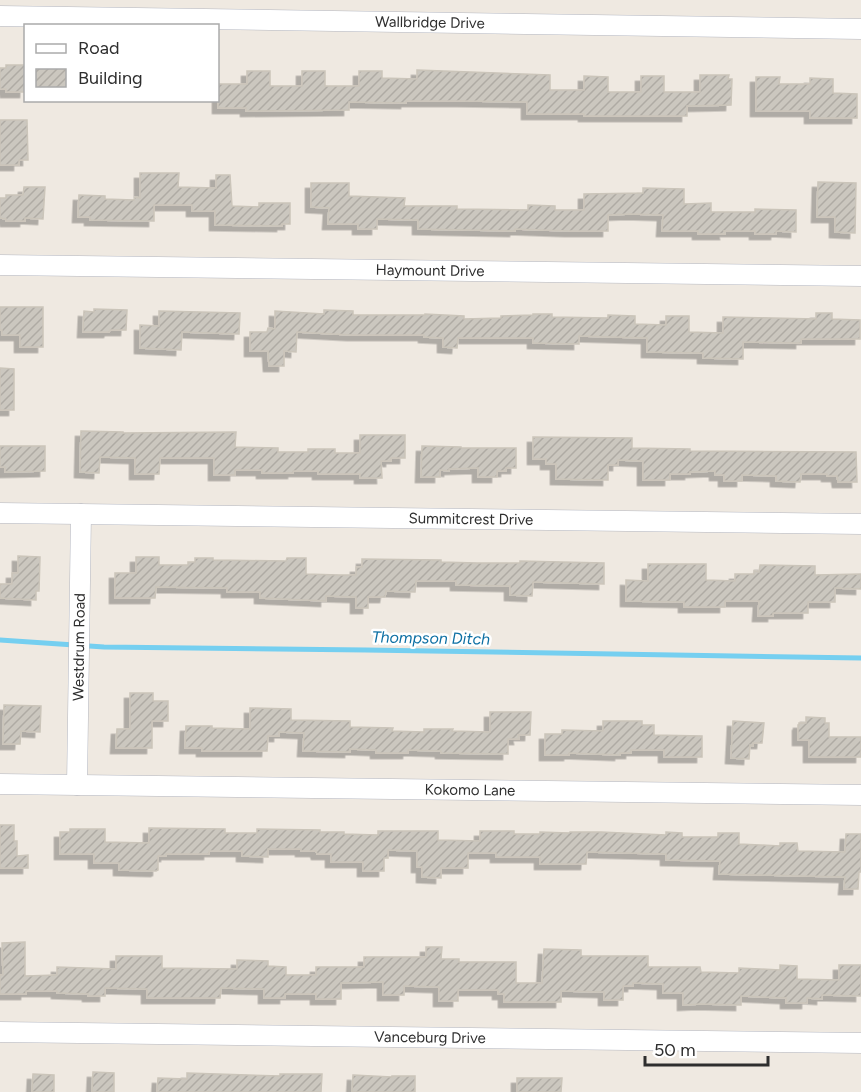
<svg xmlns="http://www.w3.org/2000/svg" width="861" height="1092" viewBox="0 0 861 1092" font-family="Figtree,sans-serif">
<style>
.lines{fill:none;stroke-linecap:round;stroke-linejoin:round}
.stream{stroke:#75cff0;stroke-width:5}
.building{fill:url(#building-hatch);stroke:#cbc5ba;stroke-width:1.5;filter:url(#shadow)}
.street-casing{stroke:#b4b7c1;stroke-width:21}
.street{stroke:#fff;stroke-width:20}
.labels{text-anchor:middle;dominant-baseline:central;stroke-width:5;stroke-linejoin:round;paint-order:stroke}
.street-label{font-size:15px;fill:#2e2e2e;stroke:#fff}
.water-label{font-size:16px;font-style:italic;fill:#0d6fa3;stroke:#fff}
</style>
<defs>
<pattern id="building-hatch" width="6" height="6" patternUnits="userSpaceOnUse" patternTransform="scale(1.5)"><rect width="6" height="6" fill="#cbc7bf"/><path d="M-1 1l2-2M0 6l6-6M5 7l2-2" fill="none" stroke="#afaba4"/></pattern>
<filter id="shadow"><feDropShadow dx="-5.5" dy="5.5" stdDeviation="0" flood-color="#0004"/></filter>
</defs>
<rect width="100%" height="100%" fill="#efe9e1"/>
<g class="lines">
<!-- stream -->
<polyline class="stream" points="0,640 104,647 366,650 861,658"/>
</g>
<!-- building -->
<g class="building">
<polygon points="6,65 26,65 25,92 6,92 6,89 0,89 0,68 6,68"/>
<polygon points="417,70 550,75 550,90 584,90 584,76 608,77 608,92 641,92 641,76 664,76 664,92 700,92 700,75 729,75 728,79 732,79 731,105 687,106 687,116 584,116 584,114 527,114 527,102 462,101 406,101 406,103 349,102 349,110 246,111 246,108 218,108 218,84 247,84 247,71 270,71 270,86 302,86 302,71 325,71 325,86 359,86 359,71 382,71 382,78 417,79"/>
<polygon points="756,77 780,77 779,84 810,84 810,78 833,79 833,93 857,94 857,118 810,118 810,111 756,111"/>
<polygon points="0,120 27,120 28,160 19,160 19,165 0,165"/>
<polygon points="140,173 179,173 178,187 216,188 216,175 230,175 232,206 259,207 259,203 290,203 290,224 282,224 282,226 215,225 215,211 192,211 192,205 154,205 154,221 90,220 90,217 78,217 79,195 105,196 105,199 134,200 135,197 140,198"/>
<polygon points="818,182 856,183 855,233 835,232 835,217 817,217"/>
<polygon points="311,183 349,183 349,196 405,198 404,206 457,206 457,209 528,210 528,205 555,206 555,210 584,210 584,194 643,193 643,188 684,189 684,204 711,203 711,212 755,212 755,209 796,210 796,232 776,231 776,234 755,234 755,231 724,231 725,234 698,234 698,231 662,231 663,215 631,214 608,215 608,231 569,231 515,229 515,231 418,229 418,220 377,219 377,229 358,229 358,224 328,224 329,208 311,207"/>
<polygon points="24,187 45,187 43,219 25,218 25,221 6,221 6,219 0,218 0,198 6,198 6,195 23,195"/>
<polygon points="0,307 43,307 43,347 20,347 20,335 2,335 2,330 0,330"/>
<polygon points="94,309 127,310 126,330 110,330 109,332 83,332 84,311 94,312"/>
<polygon points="324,310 353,311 353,315 425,315 425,314 464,316 464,319 501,318 501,316 533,315 533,314 552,314 552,317 608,318 608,315 635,316 635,324 666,325 666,316 689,316 689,332 723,333 723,317 816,319 816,313 832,313 832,319 860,320 860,339 801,339 801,343 743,342 743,359 703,358 703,353 647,352 647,338 579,336 579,344 533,343 533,338 458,338 457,348 443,347 443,338 424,337 424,335 352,335 297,332 296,352 284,351 284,366 269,366 268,351 250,351 250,332 267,332 268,328 275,329 275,311 324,314"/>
<polygon points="159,311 240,313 239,334 182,332 181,350 140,348 140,325 159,326"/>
<polygon points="0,368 14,369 14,410 0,410"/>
<polygon points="81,431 123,432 123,433 236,432 235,447 278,448 278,452 308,452 308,449 335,449 335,453 360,453 360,435 405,435 405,458 391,458 391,461 381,461 382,478 360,478 360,474 318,474 318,471 293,471 293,473 262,473 262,470 235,470 235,475 214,475 214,458 160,458 159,474 135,474 135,458 100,457 99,473 80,472"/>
<polygon points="533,437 632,438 632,448 690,449 690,451 856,452 857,482 838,482 837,476 827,476 827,474 801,474 800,482 776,481 776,476 742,475 742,481 724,481 724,475 715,475 715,471 690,472 690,474 670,474 670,480 643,480 643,461 618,460 618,465 608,465 608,480 556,479 556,464 546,464 546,459 533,459"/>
<polygon points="0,446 45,446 45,471 5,472 5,467 0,467"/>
<polygon points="422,446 461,447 461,448 516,448 516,468 506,468 506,471 497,471 497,477 478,477 478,468 449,469 449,471 440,470 440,477 421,477"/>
<polygon points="18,556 40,557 39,591 36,591 36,600 0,598 0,584 12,584 12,573 18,573"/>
<polygon points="136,557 159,557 159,565 188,565 188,562 195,562 195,558 213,558 213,560 286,561 287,558 306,558 306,574 339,575 356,575 356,567 362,567 362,559 441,560 441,562 477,563 520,563 520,561 604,563 604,584 533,582 532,596 510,595 510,586 456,585 456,581 416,581 415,592 386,591 385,597 368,597 368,608 356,608 356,597 326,596 326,601 260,598 260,592 227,592 227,588 156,587 155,598 115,598 115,573 136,573"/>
<polygon points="648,564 706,564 706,580 735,581 735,574 754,574 754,571 759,572 760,565 815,566 815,575 861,574 861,589 835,588 835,602 808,602 808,613 773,613 773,616 758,616 759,601 725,601 725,607 684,607 684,602 626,601 626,580 648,581"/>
<polygon points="130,693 153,693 153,701 168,701 168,721 152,721 152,748 116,748 117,729 130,729"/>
<polygon points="4,705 41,706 40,732 21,731 20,744 3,744"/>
<polygon points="250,708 291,709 291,720 350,721 350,727 393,728 392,731 424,732 424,729 453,729 452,731 490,732 490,712 531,712 530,735 518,735 519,739 508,739 508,754 441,753 441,751 408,750 408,753 376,753 376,750 350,749 350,752 303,751 304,733 279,732 279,736 268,736 267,751 202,751 202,748 185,748 186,726 212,726 212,728 250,729"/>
<polygon points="806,717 825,718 825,723 829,723 829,737 861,737 861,757 809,757 809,740 798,740 798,725 799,725 799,723 806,723"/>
<polygon points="603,721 642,721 642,725 654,725 654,735 702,736 702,757 664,757 664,750 631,750 631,753 620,753 620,755 569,753 569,755 545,755 545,734 562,734 562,730 603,731"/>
<polygon points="733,721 764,723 762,743 753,743 753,746 750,745 749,759 731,758"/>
<polygon points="0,825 14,825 14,841 17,841 17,856 28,855 28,868 0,868"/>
<polygon points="149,828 225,829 225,833 257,833 257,829 320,830 320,832 344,832 344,834 378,835 378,831 438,831 438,840 480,841 480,831 514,831 514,834 540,834 540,832 569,833 570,832 601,832 666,835 666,832 682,833 682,837 718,837 718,833 739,833 739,844 780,846 780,843 797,843 798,851 845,852 846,834 861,834 861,872 859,872 858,889 844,889 845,877 719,874 720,861 666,860 666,854 587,852 586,864 540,864 540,857 496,857 496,853 468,853 468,868 441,868 441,878 422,877 422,867 417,867 417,851 388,850 388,858 384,858 384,871 363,871 363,862 331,862 331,854 317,854 316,851 301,851 301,849 268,849 268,857 242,856 242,851 209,851 209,854 166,854 166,856 158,856 158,870 156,871 119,870 119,863 94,863 94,854 60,854 60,832 70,832 70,829 105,829 105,842 149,843"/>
<polygon points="25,942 25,976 57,975 57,967 116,969 116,956 162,956 162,968 237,969 237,960 268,961 268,966 286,967 286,975 316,975 316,967 364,967 364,957 426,957 426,947 442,947 441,959 459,959 459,962 516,962 516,983 542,983 544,949 581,950 581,956 648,956 648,967 700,967 701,972 739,973 739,968 780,970 780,965 797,966 797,979 839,980 839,965 861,965 861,996 822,995 822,999 807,998 807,1003 786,1003 786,998 741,996 741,1005 701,1004 683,1005 683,993 663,993 663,984 633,983 633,986 623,986 623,1000 604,1000 604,992 561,991 561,1002 504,1002 504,994 498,994 498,990 458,990 458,1001 439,1001 439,987 404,986 404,995 383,995 383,982 341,983 341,999 316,999 316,994 285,994 285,998 264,998 264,989 221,988 220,998 147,998 147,989 105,988 105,996 88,996 88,994 57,993 57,991 26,991 26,994 0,994 0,975 3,975 2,943"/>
<polygon points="93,1072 114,1073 114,1092 92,1092"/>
<polygon points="187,1073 280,1076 280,1074 322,1074 321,1092 157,1092 158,1078 187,1079"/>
<polygon points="33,1074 54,1075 54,1092 32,1092"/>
<polygon points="353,1075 392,1077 392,1076 415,1076 415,1092 352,1092"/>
<polygon points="517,1078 562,1078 561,1092 517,1092"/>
</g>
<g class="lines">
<defs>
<g id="street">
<path id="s1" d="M0,16l861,13"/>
<path id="s2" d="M0,265l861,11"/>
<path id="s3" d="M0,513l861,11"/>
<path id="s4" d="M0,784l861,11"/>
<path id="s5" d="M77,785l4,-271"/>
<path id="s6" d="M0,1032l861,11"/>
</g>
</defs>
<!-- street casing -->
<use href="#street" class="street-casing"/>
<!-- street -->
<use href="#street" class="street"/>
</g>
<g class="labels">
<!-- street labels -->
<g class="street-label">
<text stroke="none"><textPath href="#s1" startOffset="430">Wallbridge Drive</textPath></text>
<text stroke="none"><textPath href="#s2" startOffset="430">Haymount Drive</textPath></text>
<text stroke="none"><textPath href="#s3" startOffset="471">Summitcrest Drive</textPath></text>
<text stroke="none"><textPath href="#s5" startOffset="138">Westdrum Road</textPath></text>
<text stroke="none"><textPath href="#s4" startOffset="470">Kokomo Lane</textPath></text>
<text stroke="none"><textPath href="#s6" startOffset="430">Vanceburg Drive</textPath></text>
</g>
<!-- water labels -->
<g class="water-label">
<text transform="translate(431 638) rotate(1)">Thompson Ditch</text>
</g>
</g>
<!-- legend -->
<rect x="24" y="24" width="195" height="78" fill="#ffffff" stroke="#ababab" stroke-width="1.5"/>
<rect x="36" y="44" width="30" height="9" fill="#ffffff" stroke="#ababab" stroke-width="1.5"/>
<text x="78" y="54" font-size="18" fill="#2e2e2e">Road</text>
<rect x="36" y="69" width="30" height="18" fill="url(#building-hatch)" stroke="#ababab" stroke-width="1.5"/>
<text x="78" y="84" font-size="18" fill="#2e2e2e">Building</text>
<!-- scale -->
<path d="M645 1056v9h123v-9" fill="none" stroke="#2e2e2e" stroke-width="3"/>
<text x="654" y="1056" font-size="18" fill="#2e2e2e" stroke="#ffffff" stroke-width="4.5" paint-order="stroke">50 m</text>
</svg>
